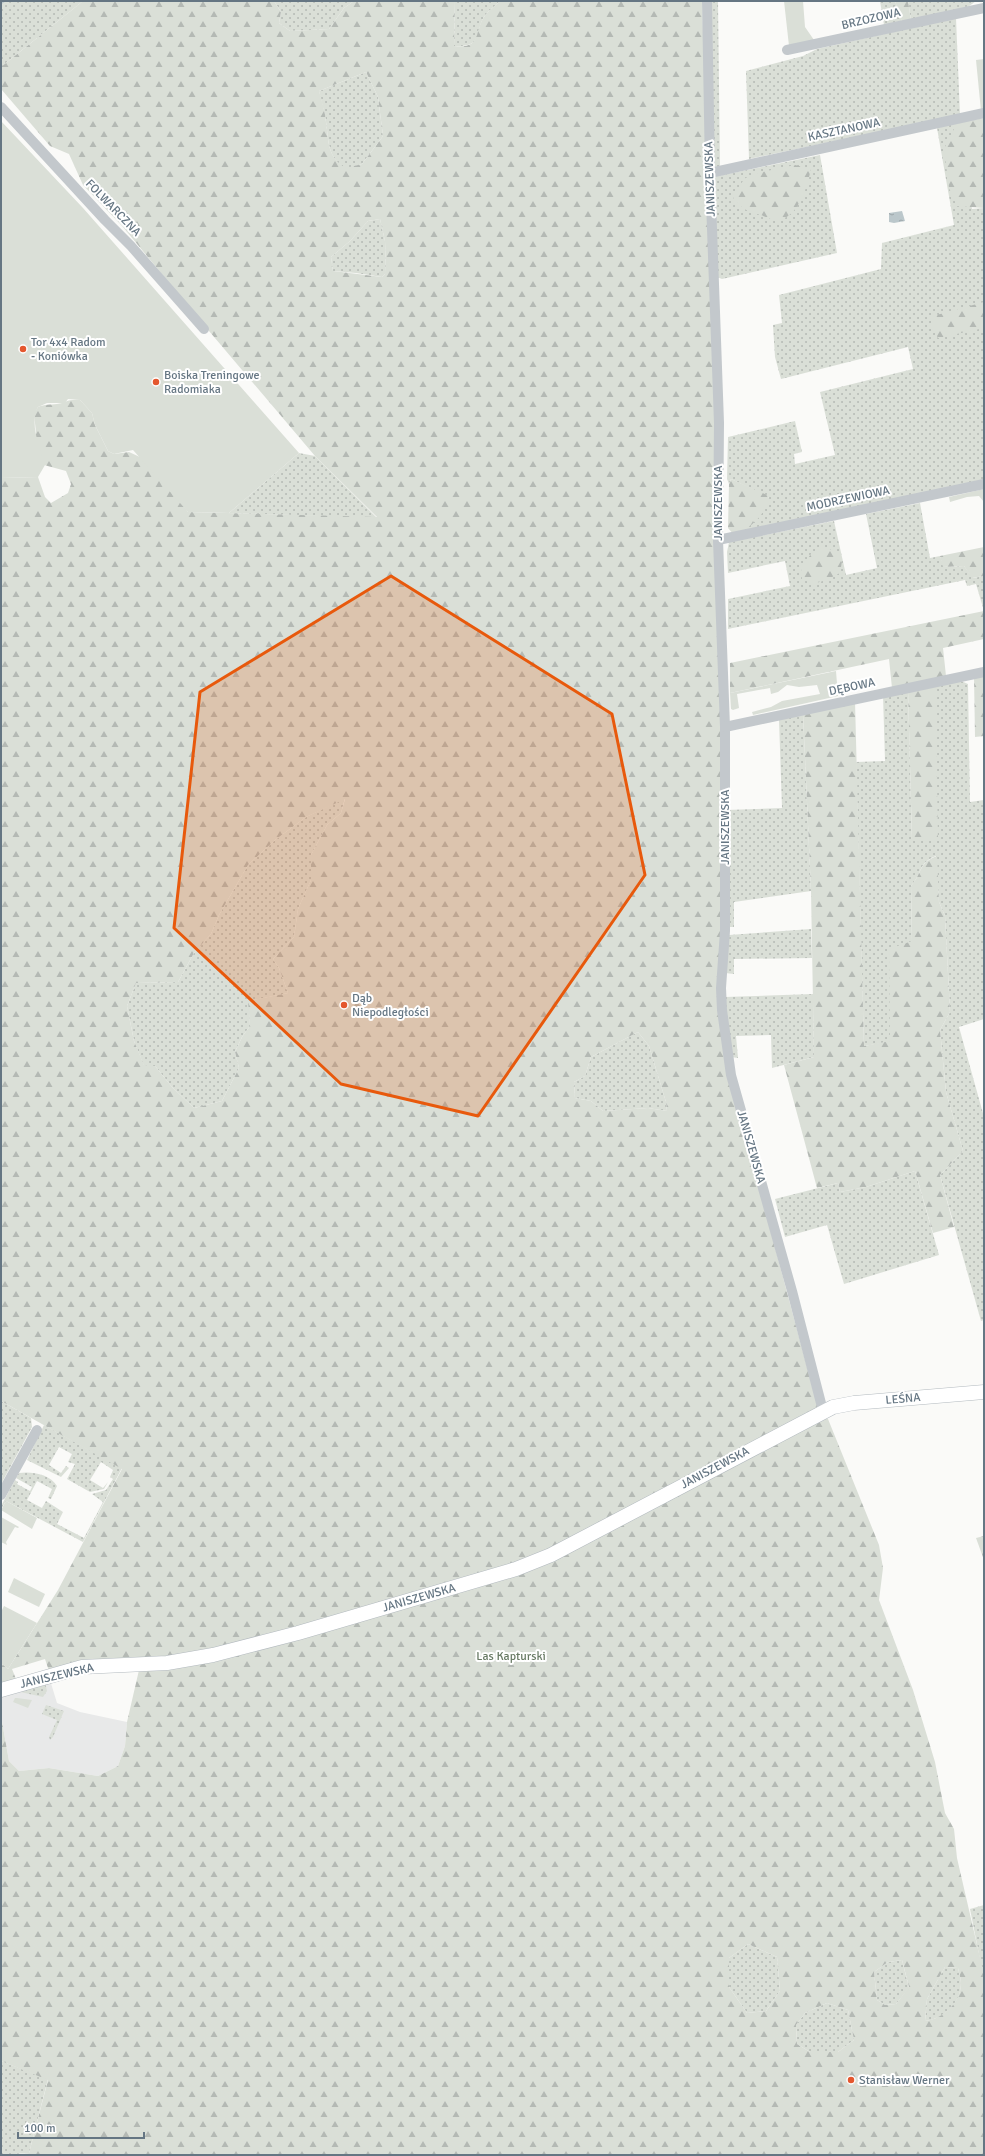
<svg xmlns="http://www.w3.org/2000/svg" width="985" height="2156" viewBox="0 0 985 2156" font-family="Signika,sans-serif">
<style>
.built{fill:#e8e9e9}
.grass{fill:url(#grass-dots)}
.forest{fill:url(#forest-firs);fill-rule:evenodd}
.garden{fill:#dadfd7}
.water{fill:url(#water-ripples)}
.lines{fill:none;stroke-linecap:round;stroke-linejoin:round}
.stream{stroke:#bbc7cb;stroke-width:2.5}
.secondary-casing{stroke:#b3babf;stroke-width:15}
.street{stroke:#c3c8cc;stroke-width:10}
.secondary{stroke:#fff;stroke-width:14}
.marked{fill:#e8590c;fill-opacity:0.2;stroke:#e8590c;stroke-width:3;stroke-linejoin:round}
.poi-dot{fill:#e4572e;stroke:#fff;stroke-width:1.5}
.labels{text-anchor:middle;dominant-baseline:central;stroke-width:4;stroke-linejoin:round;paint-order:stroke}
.street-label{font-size:12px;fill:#657683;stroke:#fff}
.poi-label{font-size:12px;fill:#657683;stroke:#fff;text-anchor:start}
.park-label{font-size:12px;fill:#687a64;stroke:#fff}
</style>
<defs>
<pattern id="grass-dots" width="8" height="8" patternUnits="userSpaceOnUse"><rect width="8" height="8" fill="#dadfd7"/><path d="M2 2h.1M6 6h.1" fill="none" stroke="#b4b9b4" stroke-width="1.8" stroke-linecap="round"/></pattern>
<pattern id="forest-firs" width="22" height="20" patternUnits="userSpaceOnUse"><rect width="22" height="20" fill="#dadfd7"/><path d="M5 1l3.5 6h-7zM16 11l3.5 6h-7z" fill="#b4b9b4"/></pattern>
<pattern id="water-ripples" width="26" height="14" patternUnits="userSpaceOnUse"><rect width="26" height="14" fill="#bbc7cb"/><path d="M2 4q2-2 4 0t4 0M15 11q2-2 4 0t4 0" fill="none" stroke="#9ca6aa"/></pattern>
</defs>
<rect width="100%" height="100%" fill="#fafaf8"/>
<!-- built -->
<polygon class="built" points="50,1680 57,1703 80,1712 127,1722 125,1746 118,1766 98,1776 49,1768 19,1771 9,1761 1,1716 1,1695"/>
<!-- grass -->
<g class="grass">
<polygon points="1,1 83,1 1,67"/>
<polygon points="274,1 354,1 344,8 329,29 290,31 279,23 281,12"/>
<path d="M455,1h45c-5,5 -12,10 -16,16 -10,16 0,30 -30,29z"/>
<polygon points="709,1 718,1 720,169 713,166"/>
<polygon points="880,1 895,1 902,22 884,25"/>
<polygon points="908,1 976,1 968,7 911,20"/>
<polygon points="956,18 960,115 749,159 746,71 803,56 817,49"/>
<path d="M366,72l12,25 5,39 -21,28 -16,5c-19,-12 -17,-27 -20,-47 -1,-10 -5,-21 -7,-31z"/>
<polygon points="957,123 972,209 984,208 984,485 734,535 769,497 731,479 729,484 727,479 728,437 795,421 802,452 794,454 795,464 835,455 820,392 913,369 908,347 781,379 775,357 773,325 782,323 779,295 881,269 882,243 954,225 937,128"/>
<polygon points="820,155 837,253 722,279 717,277 713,177"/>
<polygon points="380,219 385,241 386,273 382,277 356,273 333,271 331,257 350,241 368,221"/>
<polygon points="299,453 315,456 377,518 229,513"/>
<polygon points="920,503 930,558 940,556 944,567 964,566 973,578 984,576 984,611 976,584 967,586 965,580 728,629 728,599 790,586 785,561 728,573 727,552 729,542 834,521 846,575 877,568 866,514"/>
<path d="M961,681l7,3 2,118 14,-2v219l-25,8 25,90v203l-3,1 -41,-146 23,-24 -17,-59 -6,-62 10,-18 -5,-96 -6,-14 -3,-46c-18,7 -13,16 -25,30l1,55 -22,72v29l-26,4 -8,-284 29,-1 -2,-66 25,-5 4,150 23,-156z"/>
<polygon points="803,713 811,891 734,902 734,927 730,927 726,810 782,808 779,720"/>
<polygon points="345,798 341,813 327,825 311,855 311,880 298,909 294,937 273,959 279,968 288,993 249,1001 250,1026 242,1037 235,1052 239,1068 222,1101 194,1108 172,1087 155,1066 144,1066 134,1041 127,1006 136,983 178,982 194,953 211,934 219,915 248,865 275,840 306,817"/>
<polygon points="811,929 812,958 734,959 734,974 725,973 729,935"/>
<polygon points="813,994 814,1057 772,1068 771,1035 736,1036 738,1058 731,1057 725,997"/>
<polygon points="638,1032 649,1046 666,1102 667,1111 648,1108 603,1111 591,1101 575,1098 574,1082 585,1076 591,1057"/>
<polygon points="915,1171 939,1255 844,1284 827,1225 785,1237 775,1199 838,1183 840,1192 866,1187"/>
<polygon points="1,1401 31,1418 32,1427 1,1484"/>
<path d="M44,1425l78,43 -39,74 -77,-41 -5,8v-3l14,-26 3,2 -1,2 13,7 2,-4 -16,-9 3,-5c12,-2 31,1 38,13l-6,13 -3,-1 4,-9 -15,-8 -10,19 15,8 4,-7 17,11 -6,12 27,14 19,-36 -11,-8 14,-4 7,-11 -3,-2 3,-7 -12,-8 -11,18 13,8 5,-6 -4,7 -14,3 -23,-13 8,-15 -7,-2 4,-8 -13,-7 -10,18 12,8 5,-7 3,2 -8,9 -34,-17z"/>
<polygon points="45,1682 47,1691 43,1697 16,1691"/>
<polygon points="46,1705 64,1711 53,1737 50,1740 49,1737 57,1720 42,1714"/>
<polygon points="984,1905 984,1980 970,1909"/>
<polygon points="748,1944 777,1957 780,1991 766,2011 747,2013 729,1987 729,1958"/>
<polygon points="902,1960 909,1988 896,2004 885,2005 877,2000 874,1972 888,1962"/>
<path d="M945,1967l13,1c1,5 3,11 3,15 0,21 -18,36 -36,38l2,-22z"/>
<polygon points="827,2003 848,2010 854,2040 838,2052 810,2052 797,2044 796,2025 805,2013"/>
<polygon points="1,2061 48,2079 29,2153 1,2155"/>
</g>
<!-- forest -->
<g class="forest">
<path d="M83,1h191l7,11 -2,11 11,8 39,-2 15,-21 10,-7h101l-1,45c28,3 20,-14 30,-29 4,-6 11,-11 16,-16h202l19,590 -1,382 23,155 72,269 9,20 4,2 51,126 4,23 -4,32 34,90 22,72 10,51 9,16 3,29 27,117v180h-972l17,-2 19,-73 -47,-19v-345l8,45 10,10 30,-3 49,8 20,-10 7,-20 2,-24 12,-52 -90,1 -4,-12 -33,10 4,10 -15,5v-21l7,6 50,-79 64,-121 -121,-68v-923l37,-1 7,20 6,6 17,-10 3,-9 -5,-13 -33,-9 3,-30 -2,-18 4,-7c7,-3 12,-2 19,-3 9,-1 10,-5 23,-4l12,13 3,12 13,26 6,3 15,-2 24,11 35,49 189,5 -62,-61 -106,-125 -86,-104 -40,-42 -14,-31 -19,-8 -49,-57v-22zM366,72l12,25 5,39 -21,28 -16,4c-19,-11 -17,-26 -20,-46 -1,-10 -4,-21 -7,-31zM380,219l5,22 1,32 -4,4 -49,-6 -2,-14 19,-16 18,-20zM345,799l-4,14 -14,12 -16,30v25l-13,29 -4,28 -21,22 6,9 9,25 -40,8 2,25 -8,11 -7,15 4,16 -17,33 -28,7 -22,-21 -17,-21 -11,-1 -10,-24 -7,-35 9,-23 42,-1 16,-29 17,-19 8,-19 29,-50 27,-25 31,-23zM638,1032l11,14 17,56 1,9 -19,-3 -45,3 -12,-10 -16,-3 -1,-16 11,-6 6,-19zM748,1944l29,13 3,34 -14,20 -19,2 -18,-26v-29zM902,1960l7,27 -13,17 -11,1 -8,-5 -3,-28 14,-10zM945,1967l13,1c1,5 3,11 3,15 0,20 -18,36 -36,38l2,-22zM827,2003l21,7 6,30 -16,12h-28l-13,-8 -1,-19 9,-12z"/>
<polygon points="895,1 908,1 911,20 902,22"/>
<polygon points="984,118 984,208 957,206 949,188 944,149 957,123"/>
<path d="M795,165l16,4c-4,17 -12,50 -35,51 -4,0 -10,-3 -15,-5 -13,-3 -19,-6 -28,-17l11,-19 9,-5z"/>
<polygon points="984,302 984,328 938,338 933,328 933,316"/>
<path d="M731,479l38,17c-5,21 -16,30 -35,39l-6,-7 1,-44z"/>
<polygon points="824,547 840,553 842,561 840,573 826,580 813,584 802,579 801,568 811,554"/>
<polygon points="984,547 984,576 972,578 964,566 943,567 940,556"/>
<polygon points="984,611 984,639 943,648 946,676 892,688 889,659 730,693 730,663"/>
<polygon points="984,673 984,736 975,737 974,676"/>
<polygon points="935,684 938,841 912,840 908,690"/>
<path d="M855,701l9,345 26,-5 -1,-92 23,-8 -1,-55c12,-14 7,-23 26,-30l2,46 6,14 5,96 -10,18 6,62 17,59 -23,24 14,52 -21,6 -18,-62 -49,16 -26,5 -2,-9 -21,5 -33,-123 30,-8 -3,-166 -8,-178z"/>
<polygon points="984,1536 984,1560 976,1538"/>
</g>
<!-- garden -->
<g class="garden">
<polygon points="784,1 803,1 805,27 814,40 789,46"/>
<polygon points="984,59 984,111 981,111 976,60"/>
<path d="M1,121l82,87 216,245 -70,60 -41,-1 -55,-62 -19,4 -6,-3 -13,-26 -3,-12 -12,-13 -12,-1 -3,4h-18l-9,4c-9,17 2,41 7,58l-7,12 -37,1z"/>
<polygon points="984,489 984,502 979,496 967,497 950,502 949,497"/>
<polygon points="836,671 838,696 753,715 752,712 771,707 782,701 820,694 817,685 799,687 787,685 778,692 771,694 770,688 737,694 739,708 733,710 731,709 730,693"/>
<polygon points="6,1501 37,1518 32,1529 1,1510"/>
<polygon points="1,1517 19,1527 18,1528 15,1527 6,1542 7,1545 1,1542"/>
<polygon points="14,1578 45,1594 39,1607 8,1592"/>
<polygon points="4,1606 37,1623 8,1669 1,1663 1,1612"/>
<polygon points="15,1698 17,1698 32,1700 28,1708 13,1702"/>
</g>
<!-- water -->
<polygon class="water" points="902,211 905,221 894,223 889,222 889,213"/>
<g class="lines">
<!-- stream -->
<polyline class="stream" points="1,3 4,1"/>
<defs>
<polyline id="secondary" points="1,1690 82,1667 167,1663 213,1655 298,1633 516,1569 551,1555 833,1407 854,1403 984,1392"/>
</defs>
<!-- secondary casing -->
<use href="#secondary" class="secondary-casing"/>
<!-- street -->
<g class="street">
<polyline points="707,1 710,173 719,423 718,540 725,727 725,931 721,988 722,1010 731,1075 792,1291 823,1411"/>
<polyline points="787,50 984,8"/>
<polyline points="1,107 105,220 131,246 204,329"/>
<polyline points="710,173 984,113"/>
<polyline points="718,540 984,484"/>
<polyline points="725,727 984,672"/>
<polyline points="1,1495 37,1430"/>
</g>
<!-- secondary -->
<use href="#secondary" class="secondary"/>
</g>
<!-- marked area -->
<path class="marked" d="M391,576l221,138 33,161 -167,241 -137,-32 -167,-156 26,-236z"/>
<!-- markers -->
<g class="poi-dot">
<circle cx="23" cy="349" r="4"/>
<circle cx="156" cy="382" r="4"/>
<circle cx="344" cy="1005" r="4"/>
<circle cx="851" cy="2080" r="4"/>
</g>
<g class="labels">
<!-- street labels -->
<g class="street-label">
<text transform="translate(871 19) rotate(-13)">BRZOZOWA</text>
<text transform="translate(844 130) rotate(-12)">KASZTANOWA</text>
<text transform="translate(710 179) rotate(-92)">JANISZEWSKA</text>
<text transform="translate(113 208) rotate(46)">FOLWARCZNA</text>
<text transform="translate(848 499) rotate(-12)">MODRZEWIOWA</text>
<text transform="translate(718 503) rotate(-90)">JANISZEWSKA</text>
<text transform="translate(852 687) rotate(-12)">DĘBOWA</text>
<text transform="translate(725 827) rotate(-90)">JANISZEWSKA</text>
<text transform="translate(751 1147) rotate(74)">JANISZEWSKA</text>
<text transform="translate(903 1399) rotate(-5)">LEŚNA</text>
<text transform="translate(715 1468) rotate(-28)">JANISZEWSKA</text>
<text transform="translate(419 1598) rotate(-16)">JANISZEWSKA</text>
<text transform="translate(57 1676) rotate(-13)">JANISZEWSKA</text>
</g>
<!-- poi labels -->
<g class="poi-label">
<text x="31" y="342">Tor 4x4 Radom<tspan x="31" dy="14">- Koniówka</tspan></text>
<text x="164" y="375">Boiska Treningowe<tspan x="164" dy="14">Radomiaka</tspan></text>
<text x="352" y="998">Dąb<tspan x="352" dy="14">Niepodległości</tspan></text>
<text x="859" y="2080">Stanisław Werner</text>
</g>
<!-- park labels -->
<g class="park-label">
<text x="511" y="1656">Las Kapturski</text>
</g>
</g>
<!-- border -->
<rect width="985" height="2156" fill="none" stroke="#657683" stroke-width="4"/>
<!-- scale -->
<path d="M18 2132v6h126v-6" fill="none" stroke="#657683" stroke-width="2"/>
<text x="24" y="2132" font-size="12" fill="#657683" stroke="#ffffff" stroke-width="3" paint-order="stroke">100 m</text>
</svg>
